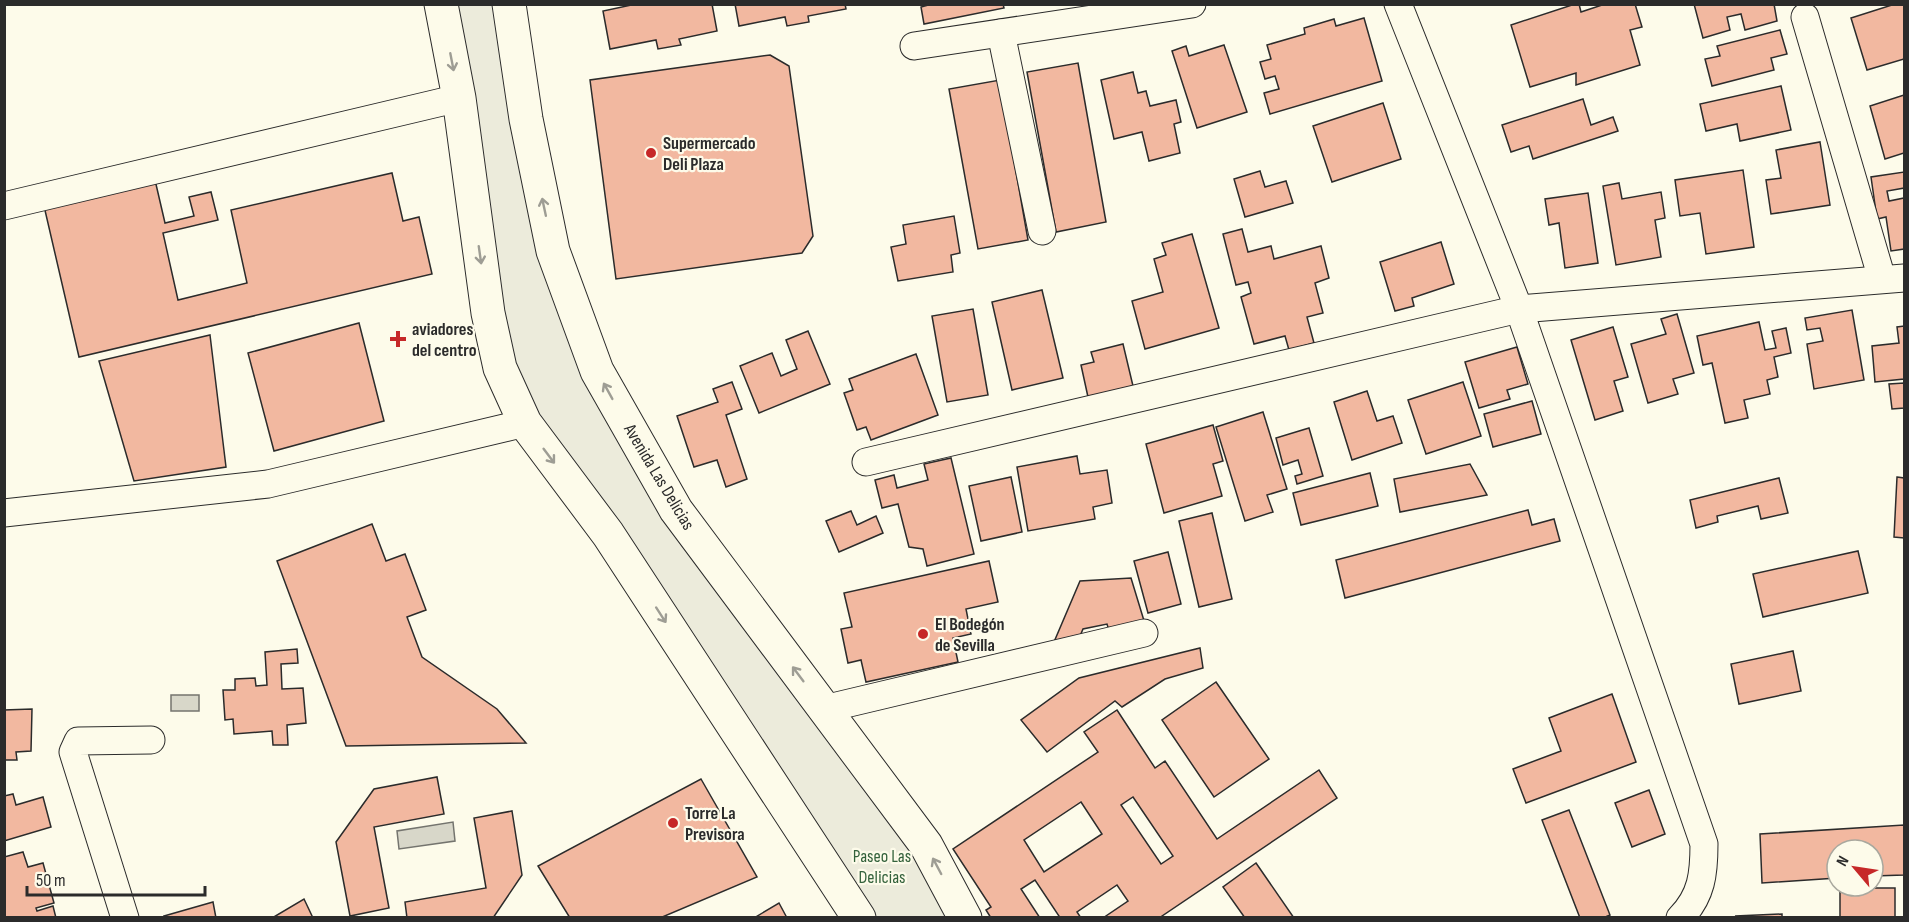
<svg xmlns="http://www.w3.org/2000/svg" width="1909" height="922" viewBox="0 0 1909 922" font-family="'Sofia Sans Condensed',sans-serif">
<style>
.green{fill:#ecebdb;stroke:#74746e;stroke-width:1.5}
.water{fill:#d8d7c9;stroke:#74746e;stroke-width:1.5}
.building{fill:#f2b8a0;stroke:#2b2b2b;stroke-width:1.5;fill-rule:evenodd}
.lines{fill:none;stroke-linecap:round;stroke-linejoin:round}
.minor-casing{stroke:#2b2b2b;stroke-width:29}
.major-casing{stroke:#2b2b2b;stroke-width:35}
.minor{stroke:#fdfbea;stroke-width:27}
.major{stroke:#fdfbea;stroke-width:33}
.oneway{stroke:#9e9d94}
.poi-dot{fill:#c62828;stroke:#fdfbea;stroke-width:2}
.labels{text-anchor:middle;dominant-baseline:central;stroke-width:4.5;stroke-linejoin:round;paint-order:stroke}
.poi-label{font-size:18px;font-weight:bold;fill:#2b2b2b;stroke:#fdfbea;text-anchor:start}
.street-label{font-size:18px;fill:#2b2b2b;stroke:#fdfbea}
.park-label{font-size:18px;fill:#34623c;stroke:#fdfbea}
</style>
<rect width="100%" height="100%" fill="#fdfbea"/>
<!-- green -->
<polygon class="green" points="441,5 512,5 597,371 965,917 858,917 525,423"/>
<!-- water -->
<g class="water">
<rect x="171" y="695" width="28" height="16"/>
<polygon points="453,822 455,841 399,849 397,831"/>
</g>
<!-- building -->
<g class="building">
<polygon points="636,4 712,4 717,31 679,39 681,45 658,49 656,40 610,49 603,11"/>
<polygon points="735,4 845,4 846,9 808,16 809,22 787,26 785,17 739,26"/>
<polygon points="932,4 1003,4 1004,8 924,24 921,7"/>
<polygon points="1575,4 1579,4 1581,12 1605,4 1635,4 1642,27 1630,30 1640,65 1576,85 1576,73 1530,87 1511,25"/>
<polygon points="1694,4 1774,4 1777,21 1745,30 1741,14 1727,17 1730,30 1703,38"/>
<polygon points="1895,4 1904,4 1904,59 1867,70 1851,18"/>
<polygon points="1364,18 1382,81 1270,114 1264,93 1279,89 1275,76 1265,79 1260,62 1271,59 1267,45 1305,34 1304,28 1334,19 1336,26"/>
<polygon points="1780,30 1787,54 1771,58 1774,70 1712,86 1705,59 1720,56 1717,46"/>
<polygon points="1224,45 1247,112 1197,128 1172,51 1186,46 1189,56"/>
<polygon points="770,55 789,66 813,236 802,253 616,279 590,80"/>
<polygon points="1078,63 1106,222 1056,232 1027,72"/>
<polygon points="1133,72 1138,93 1146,91 1150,106 1176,100 1181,122 1174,124 1180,153 1149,161 1142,132 1114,139 1101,80"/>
<polygon points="1000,80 1028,240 978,249 949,89"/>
<polygon points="1781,86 1791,130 1740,141 1737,124 1706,131 1700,104"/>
<polygon points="1904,95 1904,153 1885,159 1870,106"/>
<polygon points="1583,99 1591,125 1613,117 1618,131 1533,159 1529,146 1511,152 1502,125"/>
<polygon points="1383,103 1401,159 1332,182 1313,126"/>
<polygon points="1820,142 1830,205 1771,214 1766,180 1781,178 1776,150"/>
<polygon points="1743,170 1754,247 1706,254 1700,213 1680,216 1675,180"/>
<polygon points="1260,171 1265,187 1286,181 1293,203 1245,217 1234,179"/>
<polygon points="1904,172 1904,188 1887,191 1889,201 1904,198 1904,249 1891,251 1886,217 1877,219 1871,177"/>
<polygon points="392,173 403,221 419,217 432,274 79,357 44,206 155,180 165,223 194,216 189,197 211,192 218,220 163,233 178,300 247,283 231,210"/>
<polygon points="1619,183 1622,199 1661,192 1665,218 1655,220 1661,257 1616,265 1603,186"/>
<polygon points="1588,193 1598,263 1565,268 1559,223 1549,225 1545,199"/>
<polygon points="954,216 960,253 951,255 953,272 898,281 891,247 906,244 903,225"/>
<polygon points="1242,229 1248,252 1271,246 1274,259 1321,246 1329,278 1315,283 1323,313 1307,317 1314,343 1289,350 1285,336 1254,344 1241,297 1251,293 1248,282 1236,285 1223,234"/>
<polygon points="1192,234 1219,328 1145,349 1132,301 1163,292 1154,259 1166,255 1162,243"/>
<polygon points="1441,242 1454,284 1412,298 1414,306 1395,311 1380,262"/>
<polygon points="1042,290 1063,378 1012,390 992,302"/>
<polygon points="973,309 988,395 947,402 932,316"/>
<polygon points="1852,310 1864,380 1814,389 1807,344 1823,341 1820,328 1807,330 1805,318"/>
<polygon points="1677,314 1694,373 1673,379 1678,394 1648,403 1631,344 1666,334 1661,319"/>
<polygon points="1759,322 1765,350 1776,348 1772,331 1786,328 1791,353 1774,357 1778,377 1767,380 1770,394 1744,400 1748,418 1725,423 1712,363 1703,365 1697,336"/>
<polygon points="359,323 384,421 274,451 248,353"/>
<polygon points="1904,326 1904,379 1875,382 1872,346 1899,343 1897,327"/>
<polygon points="1613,327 1628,377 1614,381 1623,411 1595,420 1571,340"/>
<polygon points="808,331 830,384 759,413 740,366 772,353 781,376 797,369 786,340"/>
<polygon points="210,335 226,467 134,481 99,361"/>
<polygon points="1123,344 1133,386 1088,397 1081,365 1094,362 1091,352"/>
<polygon points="1517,347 1528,384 1507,390 1510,399 1479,408 1465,362"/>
<polygon points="916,354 938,415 871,440 866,427 857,430 844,393 853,390 849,379"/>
<polygon points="732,382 742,409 726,415 747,479 726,487 717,460 694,467 677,416 718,402 713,389"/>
<polygon points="1463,382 1481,436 1426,454 1408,400"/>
<polygon points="1904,383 1904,408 1892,409 1889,384"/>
<polygon points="1367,391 1377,421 1393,416 1402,443 1352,460 1334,402"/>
<polygon points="1532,401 1541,434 1493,447 1484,414"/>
<polygon points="1263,412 1287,489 1267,495 1273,512 1245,521 1216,427"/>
<polygon points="1213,425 1223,461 1213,464 1222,496 1164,513 1146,444"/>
<polygon points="1309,428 1323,476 1297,484 1295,476 1302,474 1298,460 1283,465 1276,438"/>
<polygon points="1077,456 1080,474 1107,470 1112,503 1093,507 1095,519 1028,531 1017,467"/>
<polygon points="951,458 974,554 927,566 923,549 909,547 898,504 882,508 875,480 894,475 897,488 928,480 924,464"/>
<polygon points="1470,464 1487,495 1400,512 1394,479"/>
<polygon points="1370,473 1378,506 1301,525 1293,493"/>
<polygon points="1011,477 1022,532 981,541 969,486"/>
<polygon points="1897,477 1904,478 1904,538 1894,537"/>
<polygon points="1779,478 1788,513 1761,519 1758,506 1717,516 1718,522 1696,528 1690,500"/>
<polygon points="1528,510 1532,525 1554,519 1560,541 1345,598 1336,560"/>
<polygon points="851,511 857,525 876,516 883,533 839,552 826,521"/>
<polygon points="1212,513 1232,599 1199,607 1179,521"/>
<polygon points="372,524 386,561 405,554 426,610 407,617 422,657 497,709 526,743 346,746 277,561"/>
<polygon points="1858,551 1868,593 1763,617 1753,574"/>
<polygon points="1168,552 1181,604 1148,613 1134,561"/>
<polygon points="989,561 998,602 966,609 971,634 953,638 958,662 866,682 861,660 848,663 841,629 852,627 844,593"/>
<polygon points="1131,578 1145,624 1110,634 1107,624 1083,629 1078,641 1054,642 1080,581"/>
<polygon points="1200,648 1203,668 1165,679 1122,707 1115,701 1047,752 1021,720 1079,678"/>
<polygon points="297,649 298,663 281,664 282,689 303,688 306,723 287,725 288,745 273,745 272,731 234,734 233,719 225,720 223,690 235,690 235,679 255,678 256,686 267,685 265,652"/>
<polygon points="1793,651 1801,691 1739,704 1731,664"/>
<polygon points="1216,682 1269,759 1214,797 1162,720"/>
<polygon points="1612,694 1636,762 1526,803 1513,769 1561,751 1549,718"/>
<polygon points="32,709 31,751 16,752 17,760 4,760 4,710"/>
<path d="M1117,710l38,58 10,-7 52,78 102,-69 18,28 -178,120h-56l25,-17 -11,-16 -40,27 4,6h-25l3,-2 -24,-36 -14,9 19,29h-49l-5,-8 5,-3 -38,-58 145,-97 -14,-20zM1133,797l40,59 -12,8 -40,-59zM1081,802l21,32 -58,38 -20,-32z"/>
<polygon points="437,777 444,814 374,827 389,908 350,916 336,842 374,789"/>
<polygon points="701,779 757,877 660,918 570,918 538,866"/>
<polygon points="1649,790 1665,834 1632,847 1615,803"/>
<polygon points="13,794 16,805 43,797 51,827 4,841 4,796"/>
<polygon points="1569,810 1610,915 1603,918 1580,918 1542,820"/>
<polygon points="512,811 522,875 493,918 407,918 405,902 486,888 474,818"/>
<polygon points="1904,825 1904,875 1873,876 1873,850 1837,850 1837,878 1762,883 1760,834"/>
<polygon points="23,852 28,867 43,863 54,903 36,908 37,911 53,906 56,918 4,918 4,857"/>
<polygon points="1256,863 1294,918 1245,918 1223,887"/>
<rect x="1840" y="888" width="55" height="30"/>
<polygon points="304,899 313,918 272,918"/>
<polygon points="213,902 216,918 165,918 164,916"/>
<polygon points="779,903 787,918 754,918"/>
<polygon points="1782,914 1782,918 1737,918 1736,916"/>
</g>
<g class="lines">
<defs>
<g id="minor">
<path d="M1398,4l121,305 185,535c0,29 -2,52 -24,74"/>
<polyline points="1805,17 1882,279"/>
<polyline points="1001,33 1042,231"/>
<polyline points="914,46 1192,4"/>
<polyline points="4,206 459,98"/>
<polyline points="866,462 1519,309 1904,278"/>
<polyline points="4,513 268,484 525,423"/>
<polyline points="824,709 1144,633"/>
<polyline points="125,918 73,752 78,741 151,740"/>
</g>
<g id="major">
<polyline points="441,4 459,98 488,313 500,368 525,423 608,534 859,918"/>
<polyline points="509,4 526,119 553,251 597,371 676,510 926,845 965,918"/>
</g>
</defs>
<!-- minor casing -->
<use href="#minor" class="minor-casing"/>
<!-- major casing -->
<use href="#major" class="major-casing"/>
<!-- minor -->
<use href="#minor" class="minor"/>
<!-- major -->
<use href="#major" class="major"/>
</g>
<!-- one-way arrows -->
<defs><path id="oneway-shaft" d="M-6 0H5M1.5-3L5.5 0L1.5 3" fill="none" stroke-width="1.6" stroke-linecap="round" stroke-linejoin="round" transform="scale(1.5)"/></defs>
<g class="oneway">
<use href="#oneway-shaft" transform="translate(452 62) rotate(79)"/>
<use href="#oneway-shaft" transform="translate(544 207) rotate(-102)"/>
<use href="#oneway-shaft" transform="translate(480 255) rotate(82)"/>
<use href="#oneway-shaft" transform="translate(608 391) rotate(-119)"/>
<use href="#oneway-shaft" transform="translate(549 456) rotate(53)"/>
<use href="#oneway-shaft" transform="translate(661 615) rotate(57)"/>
<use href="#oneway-shaft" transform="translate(798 674) rotate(-127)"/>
<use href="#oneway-shaft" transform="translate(937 866) rotate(-118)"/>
</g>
<!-- markers -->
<g class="poi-dot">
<circle cx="651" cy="153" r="6"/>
<path d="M395 330h6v6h6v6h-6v6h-6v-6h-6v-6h6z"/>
<circle cx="923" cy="634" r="6"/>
<circle cx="673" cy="823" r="6"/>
</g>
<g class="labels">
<!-- poi labels -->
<g class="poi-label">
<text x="663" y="143">Supermercado<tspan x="663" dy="21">Deli Plaza</tspan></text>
<text x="412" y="329">aviadores<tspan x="412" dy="21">del centro</tspan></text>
<text x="935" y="624">El Bodegón<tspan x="935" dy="21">de Sevilla</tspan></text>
<text x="685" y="813">Torre La<tspan x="685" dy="21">Previsora</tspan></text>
</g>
<!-- street labels -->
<g class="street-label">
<text transform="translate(659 477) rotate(59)">Avenida Las Delicias</text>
</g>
<!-- park labels -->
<g class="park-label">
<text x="882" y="856">Paseo Las<tspan x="882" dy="21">Delicias</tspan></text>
</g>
</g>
<!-- border -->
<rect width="1909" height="922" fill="none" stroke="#2b2b2b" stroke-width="12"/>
<!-- north arrow -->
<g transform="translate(1855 868) rotate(299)"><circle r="28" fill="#fdfbea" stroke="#a9a89e" stroke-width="1.5"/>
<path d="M0-4.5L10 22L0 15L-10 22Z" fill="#c62828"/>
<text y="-9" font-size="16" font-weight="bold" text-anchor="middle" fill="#2b2b2b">N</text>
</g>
<!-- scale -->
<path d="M27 886v9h178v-9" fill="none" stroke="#2b2b2b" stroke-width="3"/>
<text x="36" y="886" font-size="18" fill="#2b2b2b" stroke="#fdfbea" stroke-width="4.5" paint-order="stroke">50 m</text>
</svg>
